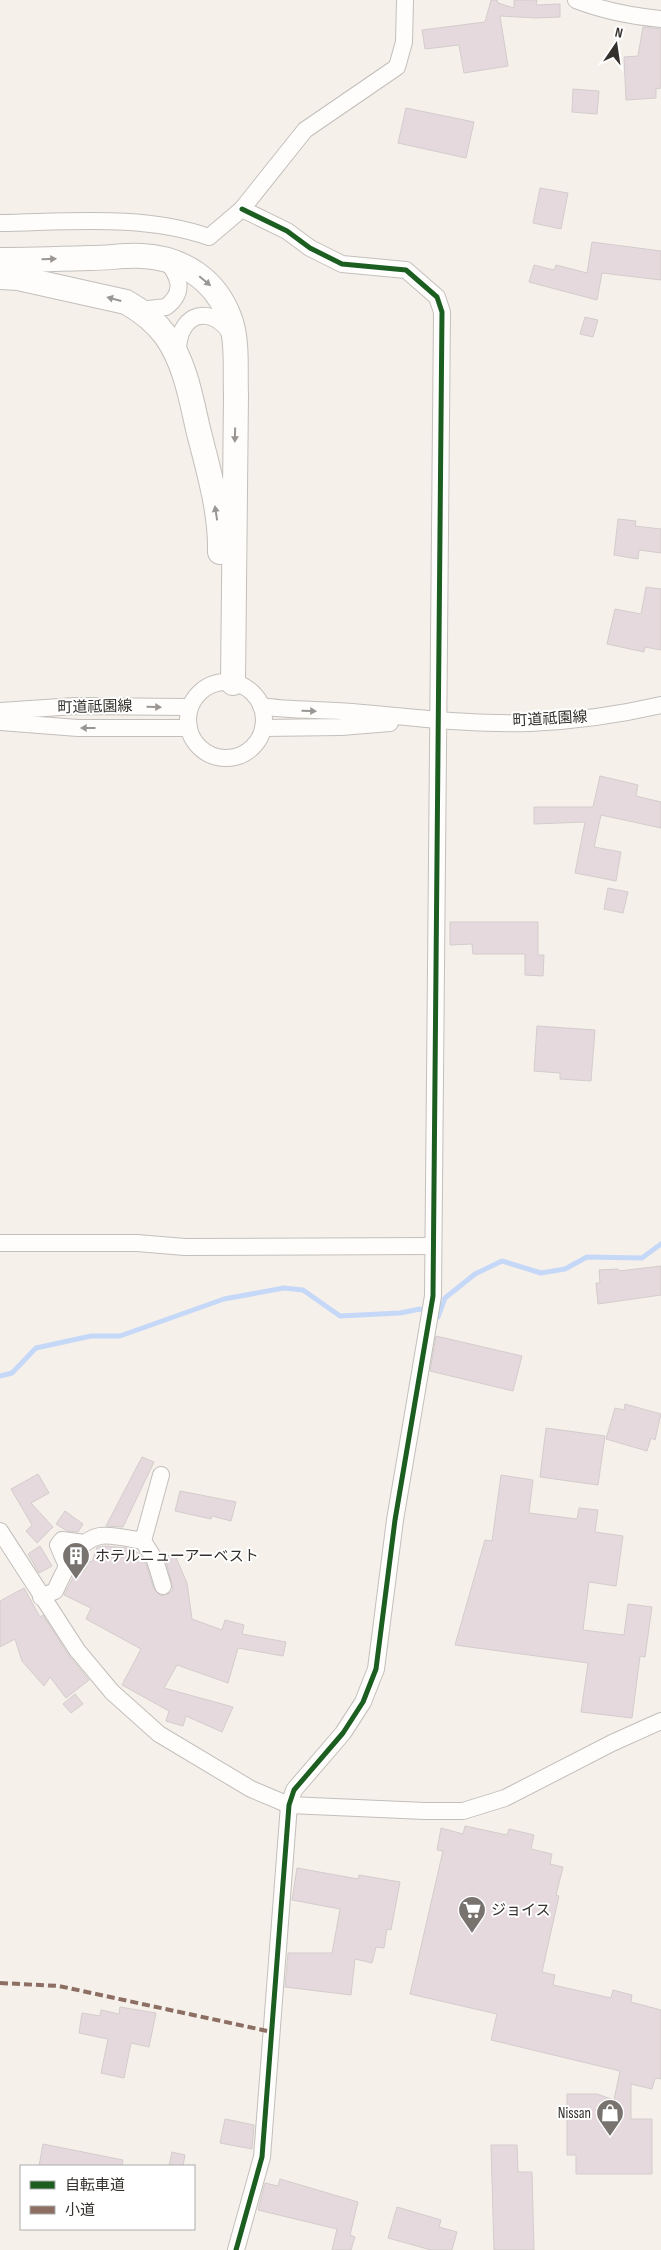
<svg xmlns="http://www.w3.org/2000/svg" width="661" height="2250" viewBox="0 0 661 2250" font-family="'Sofia Sans Condensed','Noto Sans JP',sans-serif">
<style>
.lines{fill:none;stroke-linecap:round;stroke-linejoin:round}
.stream{stroke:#c6d8f8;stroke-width:5}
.building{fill:#e6d9dd;stroke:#d2cdcc}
.minor-casing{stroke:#c3bfbb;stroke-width:18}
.highway-casing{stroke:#c3bfbb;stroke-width:26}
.minor{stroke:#fefdfc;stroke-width:16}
.highway{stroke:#fefdfc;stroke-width:24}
.quiet{stroke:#8d6e63;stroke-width:4;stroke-dasharray:8 4;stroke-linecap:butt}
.cycleway-casing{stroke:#fff;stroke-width:8}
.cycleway{stroke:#1b5e20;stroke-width:5}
.oneway{fill:#999694}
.labels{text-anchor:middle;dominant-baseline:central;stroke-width:4;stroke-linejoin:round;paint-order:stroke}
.street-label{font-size:15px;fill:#34302c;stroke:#fff}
.poi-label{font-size:15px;fill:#34302c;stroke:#fff;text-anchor:start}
</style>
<rect width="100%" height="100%" fill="#f6f0eb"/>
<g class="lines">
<!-- stream -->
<polyline class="stream" points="0,1376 12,1373 36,1348 91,1336 120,1336 224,1299 284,1288 303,1290 340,1316 400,1313 420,1309 438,1317 445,1298 475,1274 502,1261 541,1273 565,1269 587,1257 642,1258 661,1244"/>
</g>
<!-- building -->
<g class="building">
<polygon points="491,0 497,0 498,3 514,8 514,0 537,0 536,5 560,4 560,17 536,18 500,16 508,66 464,73 459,45 425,49 422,30 485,22"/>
<polygon points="643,27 661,29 661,88 656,89 656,98 626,100 624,57 638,56"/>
<polygon points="573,89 599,91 597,114 572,112"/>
<polygon points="406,108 474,122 466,158 398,143"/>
<polygon points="540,188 568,193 561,229 533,223"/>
<polygon points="592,242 661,251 661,280 602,273 597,300 529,282 534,265 554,270 556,265 587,273"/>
<polygon points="585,317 598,320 593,337 580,334"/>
<polygon points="618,519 636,521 635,526 661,529 661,553 639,550 638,559 614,555"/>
<polygon points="646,587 661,589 661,650 645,647 644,652 607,644 615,609 641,614"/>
<polygon points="600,776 638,785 636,796 661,802 661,828 601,815 594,847 621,852 616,881 575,873 585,822 534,824 534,807 593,807"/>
<polygon points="608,888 628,892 623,913 604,909"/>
<polygon points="450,922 538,922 538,955 544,955 543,976 525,975 525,954 473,954 472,944 450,945"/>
<polygon points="537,1026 595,1030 591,1081 560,1079 560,1073 534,1071"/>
<polygon points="661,1266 661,1295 598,1304 596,1283 600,1283 599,1270 618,1269 619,1271"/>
<polygon points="436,1336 522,1356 513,1391 430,1371"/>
<polygon points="625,1404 661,1414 655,1440 651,1438 647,1451 606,1439 615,1408 624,1410"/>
<polygon points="546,1428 605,1436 598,1485 540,1477"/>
<polygon points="142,1457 154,1462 123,1527 106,1526"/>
<polygon points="38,1474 49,1493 31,1503 53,1527 37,1543 26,1531 32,1525 11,1489"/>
<polygon points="501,1475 533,1480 529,1513 577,1519 579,1508 598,1510 595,1532 623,1536 616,1586 589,1582 583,1630 624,1635 628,1604 652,1607 645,1657 640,1656 632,1718 581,1712 588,1663 455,1645 485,1540 492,1541"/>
<polygon points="180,1491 236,1502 231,1521 212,1516 211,1519 175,1511"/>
<polygon points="65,1511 83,1524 78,1532 67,1531 56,1524"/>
<polygon points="40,1546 52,1566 39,1573 28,1554"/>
<polygon points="105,1546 127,1548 139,1553 146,1564 154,1589 161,1596 170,1593 173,1589 165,1557 174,1553 187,1583 192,1619 222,1630 225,1620 244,1625 242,1634 286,1642 283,1656 238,1648 228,1683 177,1665 164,1688 233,1707 222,1732 186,1716 183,1726 166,1721 169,1711 122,1685 141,1649 86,1619 91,1608 64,1595 78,1568 84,1571 89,1561 92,1562 97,1547"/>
<polygon points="24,1588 40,1617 43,1615 69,1656 89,1680 66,1698 50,1677 44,1686 22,1661 15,1639 0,1647 0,1601"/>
<polygon points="75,1694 83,1704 71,1713 63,1704"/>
<polygon points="465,1826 507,1835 509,1829 534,1835 531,1849 552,1854 550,1864 563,1867 556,1895 559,1896 542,1972 555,1975 553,1985 611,1998 613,1990 632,1995 631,2002 661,2010 661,2079 655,2078 652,2089 631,2084 631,2119 652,2119 652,2174 576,2174 576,2155 567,2155 567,2094 597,2094 614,2100 620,2071 491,2040 497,2014 410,1994 443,1851 437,1850 441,1828 463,1834"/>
<polygon points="297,1868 358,1879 359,1875 400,1882 391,1930 387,1929 384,1948 376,1947 372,1963 355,1959 351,1995 285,1987 288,1953 332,1953 340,1909 292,1900"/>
<polygon points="120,2007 156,2013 149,2047 131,2043 124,2078 101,2073 108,2039 79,2033 82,2013 100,2016 101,2010 119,2014"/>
<polygon points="225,2119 254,2125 252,2149 220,2143"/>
<polygon points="43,2144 123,2160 122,2166 39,2166"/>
<polygon points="491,2145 517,2145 518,2172 532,2172 534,2250 494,2250"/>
<polygon points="172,2152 185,2155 183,2166 169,2166"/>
<polygon points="280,2179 358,2202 350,2235 355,2237 351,2250 332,2250 337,2229 258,2210 265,2183 278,2186"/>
<polygon points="397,2207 441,2220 439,2227 457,2232 452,2250 431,2250 388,2238"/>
</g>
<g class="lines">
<defs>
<g id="minor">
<path d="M576,0c28,11 55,16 85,19"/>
<path d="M0,223c69,-1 143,-9 209,14l33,-28 63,-79 92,-63 7,-25 1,-42"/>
<path d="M140,310l26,-3c19,-15 14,-29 1,-46"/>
<path d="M177,356c1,-8 1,-19 6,-27 12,-22 36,-14 47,4"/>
<circle cx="226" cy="720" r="38"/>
<path d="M261,706c30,5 60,3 91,6 59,5 118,13 178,11 44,-2 88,-8 131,-18"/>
<polyline points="0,711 75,706 190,707"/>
<polyline points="0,722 78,728 189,728"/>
<polyline points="263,728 341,727 390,723"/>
<polyline points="0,1243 137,1243 185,1247 432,1246"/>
<polyline points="0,1531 77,1650 112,1692 159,1734 251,1789 289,1805 425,1811 463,1811 505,1798 612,1743 661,1721"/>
<polyline points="143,1541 155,1560 163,1586"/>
<polyline points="67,1566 58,1545 62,1540 85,1543"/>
<path d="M41,1597l14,-6c9,-19 22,-51 45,-55 11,-2 31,3 43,5l18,-66"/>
<polyline points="236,2250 262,2157 289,1805 294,1790 343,1733 363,1702 376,1669 395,1520 433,1296 442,312 437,297 406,270 342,264 310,248 287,231 242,209"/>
</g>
<g id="highway">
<path d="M0,260c31,0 61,-1 92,-2 16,0 34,-3 50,-2 41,2 74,24 88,63 8,22 5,52 6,76l-3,288"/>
<path d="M0,277l18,1 108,24c16,9 29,19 40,34 19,27 25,62 32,93 10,40 23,82 22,123"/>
</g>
</defs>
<!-- minor casing -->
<use href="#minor" class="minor-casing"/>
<!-- highway casing -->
<use href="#highway" class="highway-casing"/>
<!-- minor -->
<use href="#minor" class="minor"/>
<!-- highway -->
<use href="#highway" class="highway"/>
<!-- quiet -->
<polyline class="quiet" points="0,1983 59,1986 272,2032"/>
<defs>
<polyline id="cycleway" points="236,2250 262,2157 289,1805 294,1790 343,1733 363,1702 376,1669 395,1520 433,1296 442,312 437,297 406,270 342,264 310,248 287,231 242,209"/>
</defs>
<!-- cycleway casing -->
<use href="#cycleway" class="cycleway-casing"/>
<!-- cycleway -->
<use href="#cycleway" class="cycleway"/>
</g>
<!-- one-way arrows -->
<defs><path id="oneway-solid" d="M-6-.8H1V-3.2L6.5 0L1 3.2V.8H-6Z" transform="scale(1.25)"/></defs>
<g class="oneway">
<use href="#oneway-solid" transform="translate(49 259) rotate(-1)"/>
<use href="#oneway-solid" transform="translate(205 281) rotate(40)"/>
<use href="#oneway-solid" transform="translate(114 299) rotate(-165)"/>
<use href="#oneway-solid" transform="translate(235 435) rotate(91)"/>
<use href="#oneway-solid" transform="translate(216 513) rotate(-99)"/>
<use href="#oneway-solid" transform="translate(154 707) rotate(1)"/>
<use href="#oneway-solid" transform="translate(309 711) rotate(2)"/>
<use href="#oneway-solid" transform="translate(88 728) rotate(180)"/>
</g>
<!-- icons -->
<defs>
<symbol id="building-pin" viewBox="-11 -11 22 30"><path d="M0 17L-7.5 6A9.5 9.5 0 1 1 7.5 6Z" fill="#78736f" stroke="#fff"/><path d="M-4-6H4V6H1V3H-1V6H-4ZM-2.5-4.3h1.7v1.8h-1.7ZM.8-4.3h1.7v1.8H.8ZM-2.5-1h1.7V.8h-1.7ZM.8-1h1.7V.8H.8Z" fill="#fff"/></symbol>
<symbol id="supermarket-pin" viewBox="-11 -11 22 30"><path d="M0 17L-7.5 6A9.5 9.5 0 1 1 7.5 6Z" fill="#78736f" stroke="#fff"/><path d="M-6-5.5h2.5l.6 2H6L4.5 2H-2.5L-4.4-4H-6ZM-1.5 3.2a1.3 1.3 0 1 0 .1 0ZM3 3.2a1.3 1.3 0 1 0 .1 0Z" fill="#fff"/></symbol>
<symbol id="shop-pin" viewBox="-11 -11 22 30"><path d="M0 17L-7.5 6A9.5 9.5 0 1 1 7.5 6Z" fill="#78736f" stroke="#fff"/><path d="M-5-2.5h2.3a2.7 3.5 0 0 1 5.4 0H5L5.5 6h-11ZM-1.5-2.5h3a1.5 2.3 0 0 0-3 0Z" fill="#fff"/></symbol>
</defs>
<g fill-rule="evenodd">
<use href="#building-pin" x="60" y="1540" width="32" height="43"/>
<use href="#supermarket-pin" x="456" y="1894" width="32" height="43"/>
<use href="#shop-pin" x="594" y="2097" width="32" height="43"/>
</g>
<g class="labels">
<!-- street labels -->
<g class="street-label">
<text transform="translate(95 707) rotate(-1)">町道祗園線</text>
<text transform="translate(550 719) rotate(-3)">町道祗園線</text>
</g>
<!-- poi labels -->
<g class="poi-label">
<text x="95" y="1556">ホテルニューアーベスト</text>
<text x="491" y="1910">ジョイス</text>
<text x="591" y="2113" text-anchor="end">Nissan</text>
</g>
</g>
<!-- legend -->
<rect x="20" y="2165" width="175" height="65" fill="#ffffff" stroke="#aeacab"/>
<rect x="30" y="2181" width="25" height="8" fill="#1b5e20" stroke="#aeacab"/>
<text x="65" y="2190" font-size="15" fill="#34302c">自転車道</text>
<rect x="30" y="2206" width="25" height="8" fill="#8d6e63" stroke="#aeacab"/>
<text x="65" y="2215" font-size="15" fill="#34302c">小道</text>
<!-- north arrow -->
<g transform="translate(616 45) rotate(13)" stroke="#ffffff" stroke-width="4" paint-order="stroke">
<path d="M0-4L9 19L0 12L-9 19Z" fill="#34302c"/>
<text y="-8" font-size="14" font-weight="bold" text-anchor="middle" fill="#34302c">N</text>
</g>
</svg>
